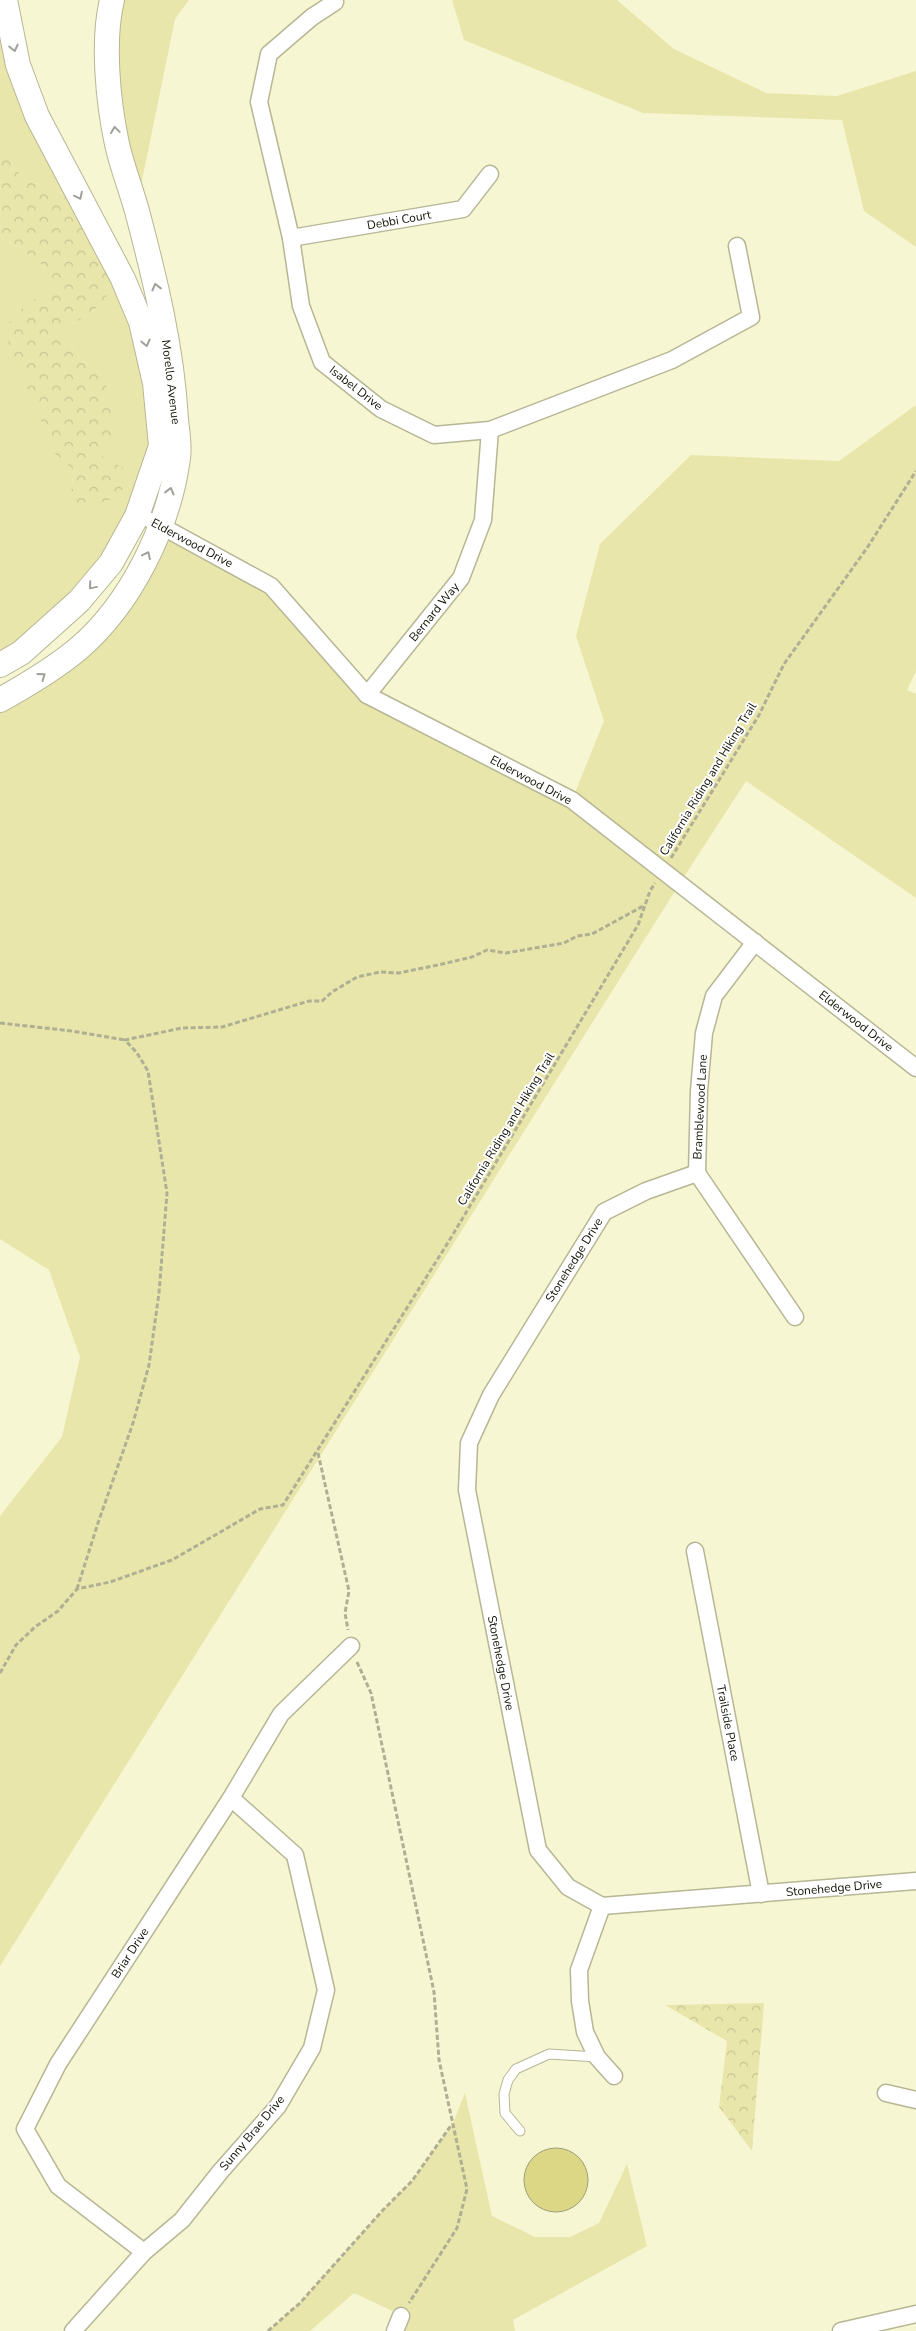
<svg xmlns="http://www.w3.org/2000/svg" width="916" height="2331" viewBox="0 0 916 2331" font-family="'Nunito Sans',sans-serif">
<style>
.grass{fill:#e9e6ab}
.forest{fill:url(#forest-crowns)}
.building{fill:#dcd784;stroke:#9e9d7c}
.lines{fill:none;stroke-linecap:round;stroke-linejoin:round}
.lane-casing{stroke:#b7b695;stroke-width:11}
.street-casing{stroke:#b7b695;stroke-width:19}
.secondary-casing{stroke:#b7b695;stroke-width:26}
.path{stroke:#b0af93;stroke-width:3;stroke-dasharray:5 2.5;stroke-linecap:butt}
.lane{stroke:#fff;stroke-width:9}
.street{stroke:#fff;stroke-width:16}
.secondary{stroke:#fff;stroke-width:24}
.oneway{stroke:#a0a09b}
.labels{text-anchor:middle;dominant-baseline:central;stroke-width:4;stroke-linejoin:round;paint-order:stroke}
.street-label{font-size:12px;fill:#121206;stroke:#fff}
</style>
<defs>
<pattern id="forest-crowns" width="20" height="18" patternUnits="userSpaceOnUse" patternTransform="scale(1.25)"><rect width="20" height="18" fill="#e9e6ab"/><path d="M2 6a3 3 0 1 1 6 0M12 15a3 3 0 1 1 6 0" fill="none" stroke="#c7c492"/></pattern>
</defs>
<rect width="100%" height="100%" fill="#f7f6d2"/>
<!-- grass -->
<g class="grass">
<polygon points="0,0 81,200 23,179 0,147"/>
<polygon points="112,0 189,0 175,19 136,210 108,15"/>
<polygon points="452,0 617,0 674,49 766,93 837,96 916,71 916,247 864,211 842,120 643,113 464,40"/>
<polygon points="0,237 40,262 52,295 54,453 74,469 71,492 95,452 102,375 80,360 63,330 92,312 123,279 161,446 111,563 0,665"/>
<polygon points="916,405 916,671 907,690 916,694 916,898 746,781 680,883 0,1966 0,1516 62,1437 80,1357 49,1270 0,1239 0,700 79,648 162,525 271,586 367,695 572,800 604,721 576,636 600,544 691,455 839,461"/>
<polygon points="465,2093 492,2216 535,2237 570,2237 599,2223 627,2164 647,2246 513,2320 515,2331 395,2331 401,2315 354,2293 310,2331 268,2331 300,2303 382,2211 412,2181 453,2123"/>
</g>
<!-- forest -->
<g class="forest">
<polygon points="0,147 23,179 81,200 123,279 92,312 63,330 80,360 102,375 112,402 115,435 95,452 128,471 120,497 74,510 71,492 74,470 54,453 3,329 30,300 51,295 40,262 0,237"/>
<polygon points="764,2003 752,2151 719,2107 727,2041 665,2005"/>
</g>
<!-- building -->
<circle class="building" cx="556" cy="2180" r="32"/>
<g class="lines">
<defs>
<polyline id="lane" points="520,2131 505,2113 504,2094 508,2080 516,2069 549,2054 597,2057"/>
<g id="street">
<polyline points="335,2 312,17 269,54 259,102 291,238 301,306 322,362 381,409 434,435 490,430 672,360 751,317 737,246"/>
<polyline points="291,238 463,209 490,174"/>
<polyline points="152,521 271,586 367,695 572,800 916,1068"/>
<polyline points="367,695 461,578 483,520 490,430"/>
<polyline points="755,942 714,996 704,1033 699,1091 697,1173 795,1317"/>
<polyline points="697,1173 646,1191 604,1212 491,1395 469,1443 467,1490 538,1850 568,1887 602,1906 916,1881"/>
<polyline points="695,1551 761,1894"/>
<polyline points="602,1906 579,1970 580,2001 585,2032 597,2057 614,2076"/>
<polyline points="886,2093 916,2100"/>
<polyline points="144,2252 58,2186 25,2129 58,2064 231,1798 281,1714 351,1646"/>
<polyline points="73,2331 144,2252 182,2220 220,2172 278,2106 312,2048 326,1990 295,1855 231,1798"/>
<polyline points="395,2331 401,2316"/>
<polyline points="841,2331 916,2314"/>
</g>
<g id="secondary">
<polyline points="0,665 21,653 79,601 111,563 137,516 161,446 155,383 141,322 123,279 37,116 18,65 5,0"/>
<path d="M0,700c27,-15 54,-31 78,-51 53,-45 91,-123 100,-191 2,-12 -1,-27 -2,-39 -4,-71 -21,-140 -39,-208 -6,-22 -15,-44 -20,-67 -9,-42 -15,-103 -5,-144"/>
</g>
</defs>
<!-- lane casing -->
<use href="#lane" class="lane-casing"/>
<!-- street casing -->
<use href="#street" class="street-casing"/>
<!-- secondary casing -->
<use href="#secondary" class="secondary-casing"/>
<!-- path -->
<g class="path">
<polyline points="671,858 759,715 784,664 867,548 916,471"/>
<polyline points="0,1023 72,1031 125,1040"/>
<polyline points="318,1453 349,1591 345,1613 348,1630"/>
<polyline points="77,1589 98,1523 133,1423 149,1365 159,1293 167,1193 148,1071 137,1053 125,1040 182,1028 222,1027 309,1001 322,1001 332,992 357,977 380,972 399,973 438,965 472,957 487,950 506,953 564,943 577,936 592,934 645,905"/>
<polyline points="357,1662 371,1693 434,1992 439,2060 467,2189 457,2228 409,2303"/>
<polyline points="0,1673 16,1645 35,1627 58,1611 77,1589 110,1582 172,1560 260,1509 283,1505 449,1241 638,925 650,891 655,883"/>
<polyline points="268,2331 300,2303 382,2211 412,2181 452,2124"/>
</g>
<!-- lane -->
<use href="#lane" class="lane"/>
<!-- street -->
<use href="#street" class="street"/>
<!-- secondary -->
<use href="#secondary" class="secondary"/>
</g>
<!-- one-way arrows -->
<defs><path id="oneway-chevron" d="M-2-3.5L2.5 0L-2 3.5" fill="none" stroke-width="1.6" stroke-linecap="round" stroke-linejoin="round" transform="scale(1.25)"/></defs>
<g class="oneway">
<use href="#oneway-chevron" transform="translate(14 48) rotate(77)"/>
<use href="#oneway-chevron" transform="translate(115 130) rotate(-98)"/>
<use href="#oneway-chevron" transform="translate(79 196) rotate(64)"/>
<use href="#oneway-chevron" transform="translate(156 287) rotate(-104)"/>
<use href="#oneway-chevron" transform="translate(146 343) rotate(77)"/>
<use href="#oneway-chevron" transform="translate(170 491) rotate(-76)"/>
<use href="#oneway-chevron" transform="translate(147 555) rotate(-64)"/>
<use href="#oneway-chevron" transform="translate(92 586) rotate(130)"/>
<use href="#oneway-chevron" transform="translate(42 676) rotate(-36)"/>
</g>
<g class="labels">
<!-- street labels -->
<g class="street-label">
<text transform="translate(399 220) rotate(-10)">Debbi Court</text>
<text transform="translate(171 382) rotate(83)">Morello Avenue</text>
<text transform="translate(356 388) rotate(38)">Isabel Drive</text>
<text transform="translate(192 543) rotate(28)">Elderwood Drive</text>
<text transform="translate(434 612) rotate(-51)">Bernard Way</text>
<text transform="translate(708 779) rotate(-59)">California Riding and Hiking Trail</text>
<text transform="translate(531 780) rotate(28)">Elderwood Drive</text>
<text transform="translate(856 1021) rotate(38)">Elderwood Drive</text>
<text transform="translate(700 1107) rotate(-87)">Bramblewood Lane</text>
<text transform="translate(506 1129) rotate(-59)">California Riding and Hiking Trail</text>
<text transform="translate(574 1260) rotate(-58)">Stonehedge Drive</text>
<text transform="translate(501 1663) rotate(79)">Stonehedge Drive</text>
<text transform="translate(728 1723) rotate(79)">Trailside Place</text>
<text transform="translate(834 1888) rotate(-5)">Stonehedge Drive</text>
<text transform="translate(130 1953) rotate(-57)">Briar Drive</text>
<text transform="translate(252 2133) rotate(-50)">Sunny Brae Drive</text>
</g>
</g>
</svg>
